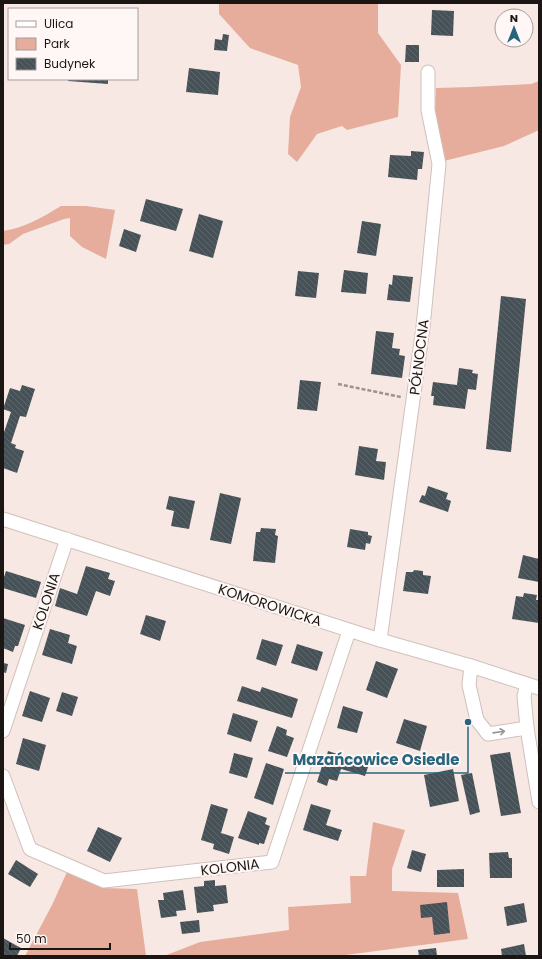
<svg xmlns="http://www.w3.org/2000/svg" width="542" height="959" font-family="Poppins,sans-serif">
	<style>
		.green { fill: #e6ad9c }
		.building { fill: url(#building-back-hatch) }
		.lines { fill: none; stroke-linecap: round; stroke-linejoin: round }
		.minor-casing { stroke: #d0c0bc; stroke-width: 15 }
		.path { stroke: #9e928e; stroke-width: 2.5; stroke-dasharray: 4 2; stroke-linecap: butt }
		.minor { stroke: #fff; stroke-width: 13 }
		.oneway { stroke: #989695 }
		.labels { text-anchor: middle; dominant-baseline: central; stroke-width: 4; stroke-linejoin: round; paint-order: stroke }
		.street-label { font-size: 14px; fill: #1b1614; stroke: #fef7f5 }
		.leader { fill: none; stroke: #28647c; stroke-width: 1.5 }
		.callout-dot { fill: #28647c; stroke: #fef7f5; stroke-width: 1.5 }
		.callout-label { font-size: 15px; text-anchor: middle; font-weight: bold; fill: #28647c; stroke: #fef7f5; stroke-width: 4; stroke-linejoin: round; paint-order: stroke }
	</style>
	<defs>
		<pattern id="building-back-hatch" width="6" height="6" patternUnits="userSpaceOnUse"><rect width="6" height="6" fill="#465258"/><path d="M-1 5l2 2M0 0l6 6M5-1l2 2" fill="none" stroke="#5d676b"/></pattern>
	</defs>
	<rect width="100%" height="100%" fill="#f8e8e3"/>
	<!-- green -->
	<g class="green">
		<polygon points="219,3 378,3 378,33 401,65 398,117 347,130 342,126 317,134 297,162 288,154 290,117 301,87 298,65 250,48 219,14"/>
		<polygon points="539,81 539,130 504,146 444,161 435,111 436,88 471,87 531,84"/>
		<path d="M61,206H86L115,210L106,259L82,247L70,236V218L64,219L23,234L9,244L3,245V231C24,228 43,217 61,206Z"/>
		<polygon points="373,822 405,830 392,869 392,891 458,893 468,939 338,956 164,956 200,942 289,930 288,907 351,903 350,876 366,876"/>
		<polygon points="67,872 103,888 137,889 146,956 25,956 52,905"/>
	</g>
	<!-- building -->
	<g class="building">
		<polygon points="432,10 454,11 453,36 431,35"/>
		<polygon points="223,34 229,35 227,51 214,50 215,39 222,40"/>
		<polygon points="406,45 419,45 419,62 405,62"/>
		<polygon points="189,68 220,72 218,95 186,92"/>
		<polygon points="68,79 108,79 108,84 68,81"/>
		<polygon points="411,151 424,152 422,169 418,169 417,180 388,177 390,155 411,156"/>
		<polygon points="146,199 183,209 176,231 140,221"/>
		<polygon points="199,214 223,221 213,258 189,251"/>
		<polygon points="362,221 381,224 376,256 357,253"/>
		<polygon points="124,229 141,235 136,252 119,246"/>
		<polygon points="344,270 368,273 366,294 341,292"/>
		<polygon points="298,271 319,273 316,298 295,296"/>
		<polygon points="393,275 413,277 410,302 387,300 389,284 392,285"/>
		<polygon points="501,296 526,299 511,452 486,449"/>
		<polygon points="376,331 394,333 392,348 400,349 399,355 405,356 402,378 371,374"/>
		<polygon points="459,368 473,370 472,373 478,374 476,390 468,389 465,409 433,405 434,396 431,396 433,382 457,385"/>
		<polygon points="300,380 321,382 317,411 297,409"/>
		<polygon points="22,385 35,389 26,417 20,416 11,443 16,445 15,448 24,451 17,473 3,468 3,435 11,412 3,409 10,388 20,391"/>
		<polygon points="359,446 378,449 376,461 386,462 384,480 355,475"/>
		<polygon points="428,486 448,493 446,499 451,501 448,512 419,502 422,495 425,496"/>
		<polygon points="220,493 241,498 231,544 210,540"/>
		<polygon points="169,496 195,501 189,529 171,526 174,511 166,509"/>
		<polygon points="261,528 276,529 275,535 278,536 275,563 253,561 256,532 260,532"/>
		<polygon points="350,529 368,532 368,535 372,536 370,544 366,543 365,550 347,547"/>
		<polygon points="523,555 539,559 539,582 518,578"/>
		<polygon points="86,566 110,573 108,579 115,581 110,596 96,591 87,616 55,606 60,588 77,594"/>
		<polygon points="414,570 423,571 423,575 431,576 428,594 403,591 406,572 413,572"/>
		<polygon points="6,571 41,582 36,598 3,588 3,580"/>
		<polygon points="524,593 537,595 536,600 539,600 539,623 512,619 516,596 523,597"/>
		<polygon points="146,615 166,621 160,641 140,634"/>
		<polygon points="3,618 25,625 18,646 15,646 13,652 3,648"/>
		<polygon points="50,629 70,635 68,643 77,646 72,664 42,655"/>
		<polygon points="262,639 283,645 276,666 256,659"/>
		<polygon points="297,644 323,652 317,671 291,663"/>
		<polygon points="376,661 398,669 387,698 366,690"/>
		<polygon points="3,663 8,664 6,673 3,672"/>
		<polygon points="242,686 260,692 262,687 298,699 292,718 237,701"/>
		<polygon points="30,691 50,698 42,722 22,716"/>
		<polygon points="62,692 78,697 72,716 56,711"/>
		<polygon points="343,706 363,712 357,733 337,728"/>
		<polygon points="233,713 258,721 251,742 227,734"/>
		<polygon points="404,719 427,726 420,751 396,743"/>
		<polygon points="277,726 287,730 286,735 294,738 287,757 268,751"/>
		<polygon points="23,738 46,745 39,771 16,764"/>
		<polygon points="328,751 369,764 365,776 341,769 337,781 329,779 327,786 317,782 322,766 318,765 321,756 326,758"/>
		<polygon points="510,752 521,813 501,816 490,755"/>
		<polygon points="234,753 253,758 247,778 229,773"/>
		<polygon points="266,763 284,769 273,805 254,798"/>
		<polygon points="453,769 459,801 430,807 424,775"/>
		<polygon points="472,773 480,812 470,815 461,775"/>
		<polygon points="211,804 228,809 221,833 234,837 229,854 213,849 214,844 201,840"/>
		<polygon points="311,804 331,810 326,825 342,830 338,841 303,830"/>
		<polygon points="248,811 267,818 265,824 270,826 264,844 259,843 259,845 238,838"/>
		<polygon points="98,827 122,838 110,862 87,851"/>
		<polygon points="412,850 426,854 421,872 407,868"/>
		<polygon points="508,852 509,858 512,858 512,878 490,878 489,853"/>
		<polygon points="16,860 38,874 30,887 8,874"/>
		<polygon points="464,869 464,887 437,887 437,870"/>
		<polygon points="215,880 215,886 226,885 228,903 213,905 214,911 197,913 194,887 204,886 204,881"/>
		<polygon points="183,890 186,910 176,911 177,916 161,918 158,900 164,900 163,893"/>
		<polygon points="447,902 450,933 434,935 432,917 421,918 420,905"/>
		<polygon points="524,903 527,922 507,926 504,907"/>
		<polygon points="199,920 200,932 182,934 180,922"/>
		<polygon points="3,938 21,948 17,956 3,956"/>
		<polygon points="524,944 526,956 502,956 501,949"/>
		<polygon points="436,948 437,956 419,956 418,950"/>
	</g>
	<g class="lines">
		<!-- minor casing -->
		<g class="minor-casing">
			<g id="minor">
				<polyline points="3,519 380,640 471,666 539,688"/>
				<polyline points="380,640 423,327 439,164 428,110 428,72"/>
				<polyline points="471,666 469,685 477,720 488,734 527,728"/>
				<polyline points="527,684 524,696 527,728 539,802"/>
				<polyline points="3,731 67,539"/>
				<polyline points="3,776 30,849 104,881 272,862 349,631"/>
			</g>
		</g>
		<!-- path -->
		<polyline class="path" points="338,384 401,397"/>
		<!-- minor -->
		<use href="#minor" class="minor"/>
	</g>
	<!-- one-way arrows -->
	<defs><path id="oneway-shaft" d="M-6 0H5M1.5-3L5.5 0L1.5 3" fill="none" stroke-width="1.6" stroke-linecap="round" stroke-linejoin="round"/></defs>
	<use class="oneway" href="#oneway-shaft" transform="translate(499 732) rotate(-8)"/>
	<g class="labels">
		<!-- street labels -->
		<g class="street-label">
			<text transform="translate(419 357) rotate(-83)">PÓŁNOCNA</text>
			<text transform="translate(46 601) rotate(-72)">KOLONIA</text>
			<text transform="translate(270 605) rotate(18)">KOMOROWICKA</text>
			<text transform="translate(230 867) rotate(-7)">KOLONIA</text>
		</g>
	</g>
	<!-- callouts -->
	<path class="leader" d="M468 722L468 773H285"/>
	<circle class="callout-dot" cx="468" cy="722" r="4"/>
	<g class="callout-label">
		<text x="376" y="765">Mazańcowice Osiedle</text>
	</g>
	<!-- border -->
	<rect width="542" height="959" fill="none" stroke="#1b1614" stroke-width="8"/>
	<!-- legend -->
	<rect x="8" y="8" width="130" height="72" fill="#fef7f5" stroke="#a39d9b"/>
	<rect x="16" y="21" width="20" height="6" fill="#ffffff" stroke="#a39d9b"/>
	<text x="44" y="28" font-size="12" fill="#1b1614">Ulica</text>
	<rect x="16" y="38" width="20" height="12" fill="#e6ad9c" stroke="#a39d9b"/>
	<text x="44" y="48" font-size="12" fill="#1b1614">Park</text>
	<rect x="16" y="58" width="20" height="12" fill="url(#building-back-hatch)" stroke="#a39d9b"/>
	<text x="44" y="68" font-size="12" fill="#1b1614">Budynek</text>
	<!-- north arrow -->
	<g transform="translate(514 28)"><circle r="19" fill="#fef7f5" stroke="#a39d9b"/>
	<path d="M0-3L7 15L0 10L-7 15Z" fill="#28647c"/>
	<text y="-6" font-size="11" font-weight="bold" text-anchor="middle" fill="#1b1614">N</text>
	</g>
	<!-- scale -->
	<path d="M10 943v6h100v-6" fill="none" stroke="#1b1614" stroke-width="2"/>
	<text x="16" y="943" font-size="12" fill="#1b1614" stroke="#fef7f5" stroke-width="3" paint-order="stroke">50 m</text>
</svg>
